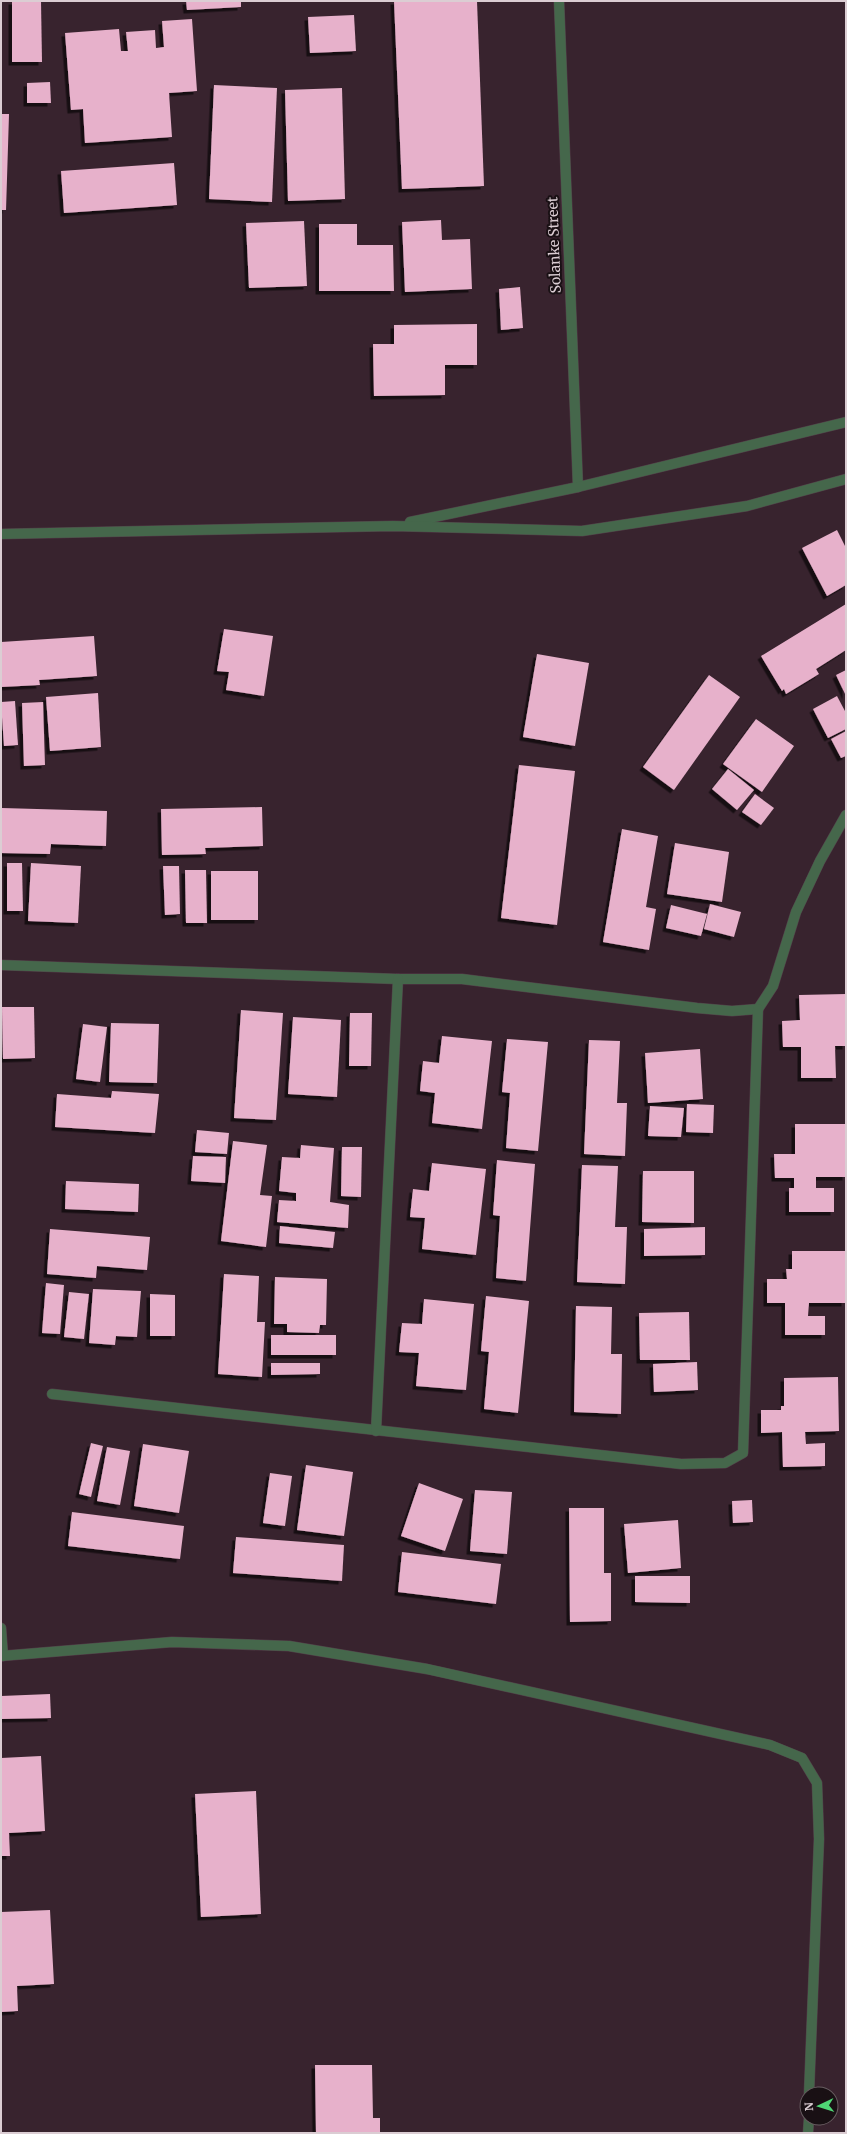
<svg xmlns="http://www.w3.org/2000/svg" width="847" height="2134" font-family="Merriweather,serif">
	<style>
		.building { fill: #e7b1cb; filter: url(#shadow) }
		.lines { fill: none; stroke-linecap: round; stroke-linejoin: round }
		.service-casing { stroke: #523e48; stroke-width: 11 }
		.minor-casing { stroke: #523e48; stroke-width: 11 }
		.service { stroke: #45674b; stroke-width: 10 }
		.minor { stroke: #45674b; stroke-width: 10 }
		.labels { text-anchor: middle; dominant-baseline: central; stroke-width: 4; stroke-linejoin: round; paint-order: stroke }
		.street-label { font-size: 14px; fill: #dbcdd3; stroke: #191014 }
	</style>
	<defs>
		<filter id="shadow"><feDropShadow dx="-3.5" dy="3.5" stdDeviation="0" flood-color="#0009"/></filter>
	</defs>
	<rect width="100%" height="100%" fill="#38232e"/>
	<!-- building -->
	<g class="building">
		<polygon points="12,1 41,1 42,62 12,62"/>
		<polygon points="186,1 241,1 241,7 187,10"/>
		<polygon points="394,1 477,1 484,186 402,189"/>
		<polygon points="354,15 356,51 310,53 308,17"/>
		<polygon points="192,19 197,91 169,93 172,137 85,143 83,109 71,110 65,33 119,29 121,51 128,51 126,32 155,30 156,48 164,47 162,21"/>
		<polygon points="50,82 51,103 27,103 27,83"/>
		<polygon points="214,85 277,88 272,202 209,199"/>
		<polygon points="342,88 345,199 288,201 285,90"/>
		<polygon points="1,114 9,114 6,210 1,210"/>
		<polygon points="174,163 177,205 64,213 61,171"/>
		<polygon points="441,220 442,240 470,239 472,289 405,292 402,222"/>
		<polygon points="304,221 307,286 249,288 246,223"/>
		<polygon points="319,224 357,224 357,245 393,245 394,291 319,291"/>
		<polygon points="520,287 523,328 501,330 499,289"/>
		<polygon points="477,324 477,365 445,365 445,395 374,396 373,344 394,344 394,325"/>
		<polygon points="837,530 846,548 846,585 827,596 802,548"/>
		<polygon points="846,604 846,650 816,669 819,674 786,694 784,689 782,691 761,656"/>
		<polygon points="224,629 273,636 264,696 226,690 229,672 217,671"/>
		<polygon points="94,636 97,676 39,680 40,685 1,687 1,642"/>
		<polygon points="537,654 589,663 575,746 523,737"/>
		<polygon points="846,670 846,696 836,675"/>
		<polygon points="709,675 740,697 674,790 643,767"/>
		<polygon points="98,693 101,747 50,751 46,697"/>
		<polygon points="837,696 846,713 846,729 828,738 813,709"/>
		<polygon points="15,701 18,745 4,746 1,702"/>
		<polygon points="43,702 45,765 24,766 22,703"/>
		<polygon points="756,719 794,746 762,792 723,764"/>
		<polygon points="846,731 846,756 841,758 831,739"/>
		<polygon points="519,765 575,771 557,925 501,918"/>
		<polygon points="728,769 754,790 737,810 712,789"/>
		<polygon points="755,794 774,808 761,825 742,812"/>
		<polygon points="262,807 263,846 205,848 206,854 162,855 161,809"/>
		<polygon points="2,808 107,811 106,846 51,844 50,854 1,853"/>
		<polygon points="622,829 658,836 646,907 656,909 649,950 603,942"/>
		<polygon points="675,843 729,852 722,902 667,894"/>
		<polygon points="7,863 22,863 23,911 7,911"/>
		<polygon points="31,863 81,866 78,923 28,921"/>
		<polygon points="163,866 179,866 180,914 165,915"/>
		<polygon points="185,870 206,870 207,923 186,923"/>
		<rect x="211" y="871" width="47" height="49"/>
		<polygon points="710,904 741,912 734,937 704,929"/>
		<polygon points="671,905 707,914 701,936 666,928"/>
		<polygon points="846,994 846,1046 835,1046 836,1078 801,1078 801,1047 783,1047 782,1021 800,1020 799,995"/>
		<polygon points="2,1007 34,1007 35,1058 3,1059"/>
		<polygon points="241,1010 283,1013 276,1120 234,1118"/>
		<polygon points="350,1013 372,1013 371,1066 349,1066"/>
		<polygon points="293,1017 341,1020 337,1097 288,1094"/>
		<polygon points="111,1023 159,1024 157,1083 109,1082"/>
		<polygon points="83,1024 107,1027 100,1082 76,1079"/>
		<polygon points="442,1036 492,1041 482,1129 432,1123 435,1093 420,1091 423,1061 439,1063"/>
		<polygon points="507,1039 548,1042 538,1151 506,1148 510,1093 502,1092"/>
		<polygon points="589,1040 620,1041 617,1103 627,1103 625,1156 584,1154"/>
		<polygon points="700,1049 703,1099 648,1103 645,1053"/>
		<polygon points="112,1091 159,1094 155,1133 55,1127 57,1094 111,1098"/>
		<polygon points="687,1104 714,1105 713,1133 686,1132"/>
		<polygon points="650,1106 684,1108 681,1137 648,1136"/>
		<polygon points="795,1124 845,1124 846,1177 816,1177 816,1188 834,1188 834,1212 789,1212 789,1188 794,1188 794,1178 775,1178 774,1154 795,1154"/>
		<polygon points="197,1130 229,1133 227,1154 195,1152"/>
		<polygon points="233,1141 267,1145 260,1195 272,1196 266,1247 221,1241"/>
		<polygon points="301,1145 334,1148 330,1202 349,1205 348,1228 277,1222 279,1200 296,1201 296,1193 279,1191 282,1157 300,1158"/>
		<polygon points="342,1147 362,1147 361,1197 341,1196"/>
		<polygon points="193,1156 226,1157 225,1183 191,1181"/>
		<polygon points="497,1160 535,1164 526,1281 496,1278 500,1216 493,1215"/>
		<polygon points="432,1163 486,1169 476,1255 422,1249 425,1218 410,1217 413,1189 429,1191"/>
		<polygon points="582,1165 618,1166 615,1227 627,1227 625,1284 577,1282"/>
		<polygon points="643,1171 694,1171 694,1223 642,1222"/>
		<polygon points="66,1181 139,1184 138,1212 65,1209"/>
		<polygon points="280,1226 335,1232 333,1248 279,1243"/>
		<polygon points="705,1227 705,1255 644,1256 644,1229"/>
		<polygon points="50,1229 150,1237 147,1270 97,1266 96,1278 47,1274"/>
		<polygon points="792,1251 845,1251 845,1303 809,1303 808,1316 825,1316 825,1335 785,1335 785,1303 767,1303 767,1279 787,1279 786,1269 792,1269"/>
		<polygon points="224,1274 259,1276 257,1322 265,1322 262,1377 218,1374"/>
		<polygon points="275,1277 327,1279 326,1325 320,1325 319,1333 287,1332 287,1324 274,1324"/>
		<polygon points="46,1283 64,1285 60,1334 42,1333"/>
		<polygon points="93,1289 141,1291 137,1337 116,1336 115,1345 89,1343"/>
		<polygon points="69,1292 89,1294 84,1339 64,1337"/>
		<polygon points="150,1294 175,1295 175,1336 150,1336"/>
		<polygon points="486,1296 529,1301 518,1413 484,1409 489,1352 481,1351"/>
		<polygon points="424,1299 474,1304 466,1390 416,1386 419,1353 399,1352 402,1323 422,1324"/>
		<polygon points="576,1306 612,1307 611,1354 622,1354 621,1414 574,1412"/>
		<polygon points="689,1312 690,1360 640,1360 639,1313"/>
		<rect x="271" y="1335" width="65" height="20"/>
		<polygon points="697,1362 698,1390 654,1392 653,1364"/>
		<polygon points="271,1363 320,1363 320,1374 271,1375"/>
		<polygon points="838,1377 839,1431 805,1432 806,1444 825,1443 825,1466 783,1467 782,1432 761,1433 761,1410 781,1410 781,1406 784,1406 784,1378"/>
		<polygon points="91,1443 103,1446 91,1497 79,1494"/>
		<polygon points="143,1444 189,1451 179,1513 134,1506"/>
		<polygon points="107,1447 130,1451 120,1505 97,1501"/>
		<polygon points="306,1465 353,1472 344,1536 297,1530"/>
		<polygon points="270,1473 292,1476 285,1526 263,1523"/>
		<polygon points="419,1483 463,1499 445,1551 401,1536"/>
		<polygon points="475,1490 512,1492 507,1554 470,1551"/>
		<polygon points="752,1500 753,1522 733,1523 732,1501"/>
		<polygon points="569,1508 604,1508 604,1573 611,1573 611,1621 570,1622"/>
		<polygon points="72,1512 184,1526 180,1559 68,1546"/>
		<polygon points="678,1520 681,1568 628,1573 624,1524"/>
		<polygon points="236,1537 344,1545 342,1581 233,1573"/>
		<polygon points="402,1552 501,1564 496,1604 398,1592"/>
		<polygon points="635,1576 690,1576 690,1603 635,1602"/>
		<polygon points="50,1694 51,1718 1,1719 1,1696"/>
		<polygon points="41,1756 45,1831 9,1833 10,1856 1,1856 1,1758"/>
		<polygon points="256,1791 261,1914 201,1917 195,1794"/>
		<polygon points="50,1910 54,1984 17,1986 18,2011 1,2012 1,1912"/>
		<polygon points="315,2065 372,2065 373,2118 380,2118 380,2133 316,2133"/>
	</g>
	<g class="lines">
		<!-- service casing -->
		<g class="service-casing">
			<g id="service">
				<polyline points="1,965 398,979 462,979 697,1008 732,1011 758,1009 773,986 796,912 820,861 846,815"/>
				<polyline points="52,1394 681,1464 725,1463 743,1453 758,1009"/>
				<polyline points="376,1431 398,979"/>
			</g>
		</g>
		<!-- minor casing -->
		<g class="minor-casing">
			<g id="minor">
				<polyline points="559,1 578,487"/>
				<polyline points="410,522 578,487 846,422"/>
				<polyline points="1,534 393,526 582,531 747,506 846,479"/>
				<polyline points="1,1628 3,1656"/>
				<polyline points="1,1656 172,1642 289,1646 427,1669 770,1745 802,1758 817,1783 819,1839 809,2094"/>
				<polyline points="808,2133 809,2118"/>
			</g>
		</g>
		<!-- service -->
		<use href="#service" class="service"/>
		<!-- minor -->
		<use href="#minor" class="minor"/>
	</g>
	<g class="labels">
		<!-- street labels -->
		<g class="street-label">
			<text transform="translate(554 245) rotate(-92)">Solanke Street</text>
		</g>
	</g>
	<!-- border -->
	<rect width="847" height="2134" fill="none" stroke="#dbcdd3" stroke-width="4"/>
	<!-- north arrow -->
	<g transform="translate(819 2106) rotate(266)"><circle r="19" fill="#191014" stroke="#675c60"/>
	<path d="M0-3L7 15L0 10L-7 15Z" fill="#4fd675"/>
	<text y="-6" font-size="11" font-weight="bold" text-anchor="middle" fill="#dbcdd3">N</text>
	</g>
</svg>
